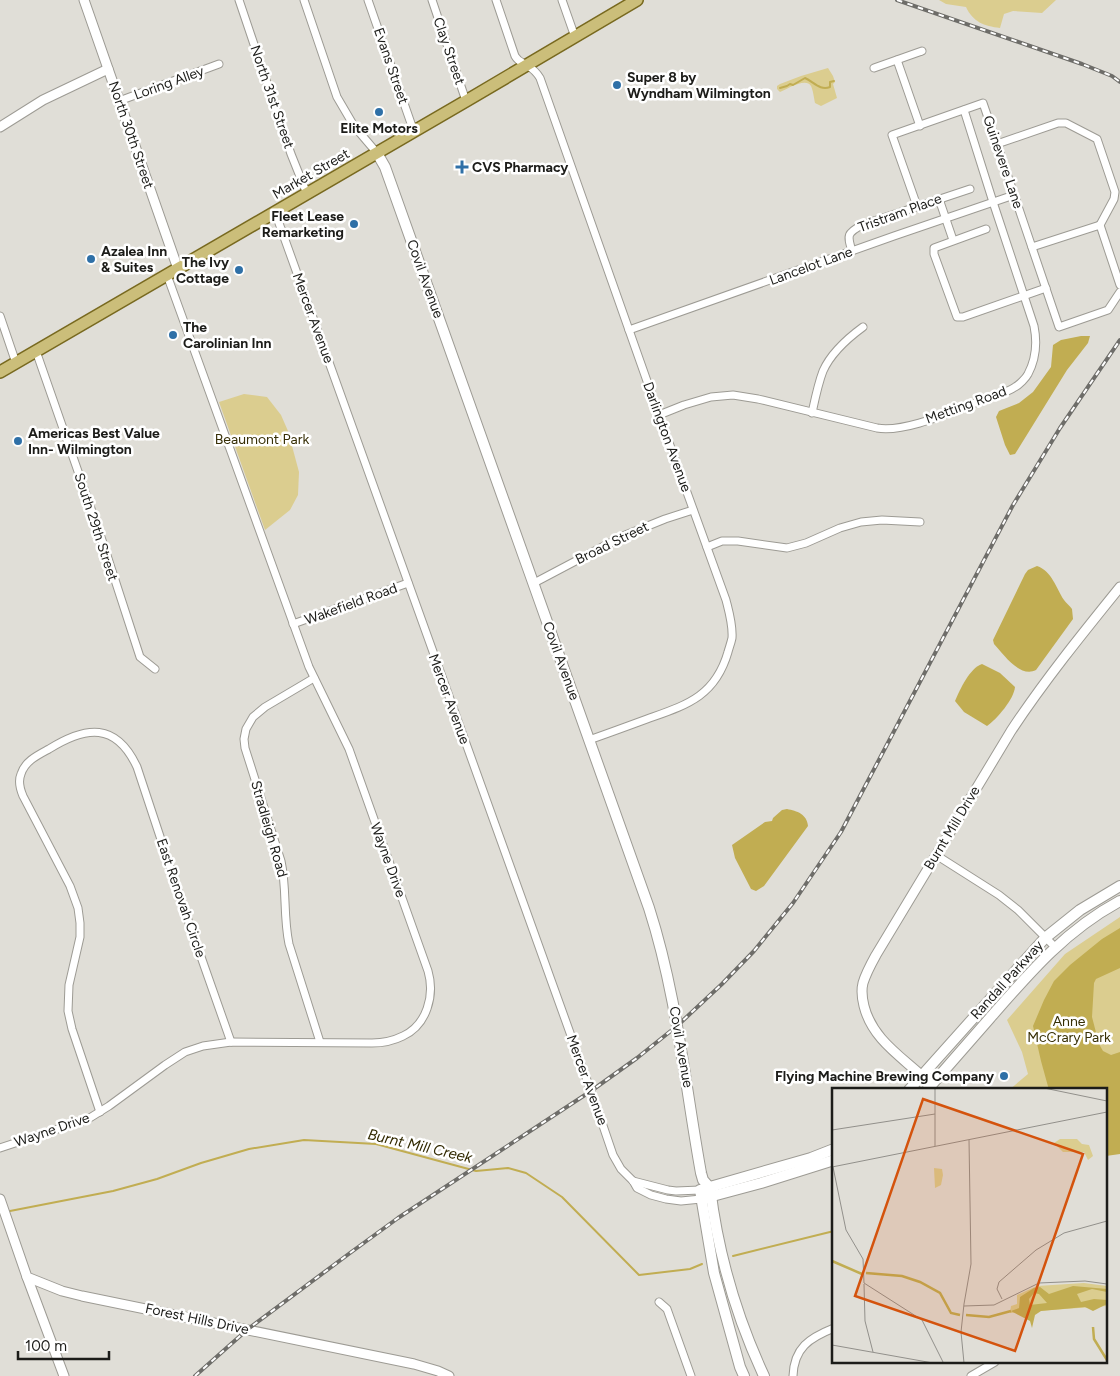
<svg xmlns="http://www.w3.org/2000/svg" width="1120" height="1376" font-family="Figtree,sans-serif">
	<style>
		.green { fill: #dbcd8f }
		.water { fill: #c1ad52 }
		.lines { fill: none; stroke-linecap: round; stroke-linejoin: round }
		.stream { stroke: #c1ad52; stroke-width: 2 }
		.minor-casing { stroke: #9d9b94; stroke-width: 9 }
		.tertiary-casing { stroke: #9d9b94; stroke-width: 11 }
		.secondary-casing { stroke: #9d9b94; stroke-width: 12 }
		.primary-casing { stroke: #78691f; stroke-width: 14 }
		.minor { stroke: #fff; stroke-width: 7 }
		.tertiary { stroke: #fff; stroke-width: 9 }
		.secondary { stroke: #fff; stroke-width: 10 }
		.primary { stroke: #cbbe7a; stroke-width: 11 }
		.rail-casing { stroke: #6e6d69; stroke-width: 4 }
		.rail { stroke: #fff; stroke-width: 2; stroke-dasharray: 5.5; stroke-linecap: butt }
		.poi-dot { fill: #2f70a7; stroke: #fff; stroke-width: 2 }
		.labels { text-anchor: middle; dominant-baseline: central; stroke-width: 5; stroke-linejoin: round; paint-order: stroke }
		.street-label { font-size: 14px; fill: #1c1c19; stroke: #fff }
		.poi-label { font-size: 14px; font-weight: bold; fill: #1c1c19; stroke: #fff; text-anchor: start }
		.park-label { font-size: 14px; fill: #372f06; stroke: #fff }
		.water-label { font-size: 15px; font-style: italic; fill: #312901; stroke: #fff }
		.inset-river { fill: none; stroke: #c1ad52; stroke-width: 2.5 }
		.inset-road { fill: none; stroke: #92908b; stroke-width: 1 }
		.view { fill: #d4530d; fill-opacity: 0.15; stroke: #d4530d; stroke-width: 2.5 }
		.inset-edge { fill: none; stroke: #1c1c19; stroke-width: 2.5 }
	</style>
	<rect width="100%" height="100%" fill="#e0ded7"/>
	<!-- green -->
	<g class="green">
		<path d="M939,0H1056L1042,13L1013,11L1004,14L1000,28C984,26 973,22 966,7L946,4Z"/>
		<path d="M828,68L833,76L835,82L833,84L837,98L821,106L815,103C814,98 813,90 811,86C806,77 787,89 780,92L777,89V86L780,84L801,76Z"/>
		<polygon points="244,394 267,397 281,415 288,431 299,472 298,495 290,510 265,530 219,402"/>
		<polygon points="1120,917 1120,1099 1106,1090 1009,1090 1028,1074 1022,1052 1007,1020 1065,954"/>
	</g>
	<!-- water -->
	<g class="water">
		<polygon points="1081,336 1090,336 1088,343 1067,370 1015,454 1010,455 1005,445 996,417 999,411 1019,403 1033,392 1051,367 1053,345 1061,340"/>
		<path d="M1037,566C1052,571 1056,588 1064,600C1066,603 1070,606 1072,609L1073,619L1036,670C1020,678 1004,655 994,644L993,640L1025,574L1028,570Z"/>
		<path d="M982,664L1000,673L1015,687C1014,699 997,719 987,726L964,712L955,701C960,689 970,668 982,664Z"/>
		<path d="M787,809C797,811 807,814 808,826L764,886L756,891L751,889L735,858L732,845L765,822L772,821L773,818L782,810Z"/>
		<polygon points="1120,928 1120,968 1096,979 1094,983 1092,1017 1099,1044 1103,1051 1111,1055 1120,1052 1120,1154 1106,1156 1106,1090 1049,1090 1041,1061 1033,1026 1044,1000 1054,981 1070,965 1102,939"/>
	</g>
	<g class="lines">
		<!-- stream -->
		<g class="stream">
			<path d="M780,88L787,86L790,84L793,85L805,78C814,82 820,91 830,87V82L834,81"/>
			<polyline points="10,1211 113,1191 157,1179 201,1163 249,1149 304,1140 376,1144 476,1171 508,1168 526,1173 562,1197 639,1275 690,1269 702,1264"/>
			<polyline points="733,1256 834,1231"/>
		</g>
		<!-- minor casing -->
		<g class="minor-casing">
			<g id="minor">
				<polyline points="239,0 291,154 307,194"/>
				<polyline points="304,0 337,97 354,126 377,153"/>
				<polyline points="368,0 414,132"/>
				<polyline points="432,0 466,101"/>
				<path d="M496,0L515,56C519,63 523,62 528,66C533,69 537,73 540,78L659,415L726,600C729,612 733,625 732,638C731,643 729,648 728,652C715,697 686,705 647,719C628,726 609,733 589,740"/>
				<polyline points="562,0 575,37"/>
				<polyline points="897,60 920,126"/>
				<polyline points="874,68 922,51"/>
				<polyline points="119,101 219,64"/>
				<polyline points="997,144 1058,123 1066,123 1097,139 1115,192 1114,199 1100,225"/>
				<polyline points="939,199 953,240"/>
				<polyline points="917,206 892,135 983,103 1059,327 1108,310 1120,292"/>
				<polyline points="275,212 597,1108 613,1155 621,1169 633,1181 637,1188 651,1195 666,1199 681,1201 701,1199"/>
				<polyline points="986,229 934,248 934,254 957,317 963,317 1046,288"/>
				<polyline points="1032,247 1100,225 1120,285"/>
				<path d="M852,251C847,235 847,233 862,225L970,189"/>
				<polyline points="0,316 16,363"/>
				<polyline points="629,330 894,236 1014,195"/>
				<polyline points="36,351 103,543 140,657 155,669"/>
				<path d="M812,413C815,399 818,384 823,371C831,353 848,338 863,327"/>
				<path d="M659,415L684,405L711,397L733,395L758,399L877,428C906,433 955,410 983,400C992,396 1007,393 1015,387C1019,385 1026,378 1028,374C1036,359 1037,341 1034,326L993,202L964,110"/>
				<polyline points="707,547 722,541 738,541 787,548 806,543 840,528 861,522 882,520 920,522"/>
				<polyline points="534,583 623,536 665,519 693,510"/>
				<polyline points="293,624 408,583"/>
				<path d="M314,678L265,707L253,717L246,729L244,739L245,748L281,861C287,888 283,916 289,944L320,1042"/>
				<polyline points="936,855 999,895 1018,910 1055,947"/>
				<path d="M100,1112L72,1029L68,1011L69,985L80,937V923L78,908L70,886L23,796C20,789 18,781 21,774C25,761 38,755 49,749C86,726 116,722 137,767L181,900L231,1042"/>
				<path d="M0,1148L88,1119L109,1106L165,1065L185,1052L203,1046L231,1042L372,1043C382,1043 393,1041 403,1036C427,1025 435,995 428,971L349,749L309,667L167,275"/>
				<polyline points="633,1181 668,1190 676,1191 700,1190"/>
				<polyline points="659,1302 667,1309 691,1376"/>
				<path d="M793,1376C794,1348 809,1338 834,1328"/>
				<polyline points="971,1376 995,1362"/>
			</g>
		</g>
		<!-- tertiary casing -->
		<g class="tertiary-casing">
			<g id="tertiary">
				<polyline points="84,0 178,269"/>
				<polyline points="0,127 43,100 108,69"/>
				<path d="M922,1076C899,1055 872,1038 864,1006C862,998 861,991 863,983C866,973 871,964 876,955L1011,731C1044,681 1082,634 1120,587"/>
				<polyline points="0,1199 27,1277 62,1291 82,1296 414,1364 438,1371 449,1376"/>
				<polyline points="27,1277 64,1376"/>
			</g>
		</g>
		<!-- secondary casing -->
		<g class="secondary-casing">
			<g id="secondary">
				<path d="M377,153L385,167L649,908C677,995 685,1085 701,1173L703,1180L710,1188"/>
				<polyline points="909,1090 1045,938 1080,910 1120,886"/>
				<path d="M927,1090C948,1066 969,1042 990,1018C1030,972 1066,930 1120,901"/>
				<path d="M710,1188C718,1253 736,1316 764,1376"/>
				<polyline points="703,1189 811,1158 834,1149"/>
				<polyline points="700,1190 714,1273 740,1367 744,1376"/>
				<polyline points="705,1198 761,1183 834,1160"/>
			</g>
		</g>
		<!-- primary casing -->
		<g class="primary-casing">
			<polyline id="primary" points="0,372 466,101 637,0"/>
		</g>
		<!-- minor -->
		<use href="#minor" class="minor"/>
		<!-- tertiary -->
		<use href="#tertiary" class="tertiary"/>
		<!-- secondary -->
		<use href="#secondary" class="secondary"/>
		<!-- primary -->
		<use href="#primary" class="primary"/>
		<!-- rail casing -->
		<g class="rail-casing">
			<g id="rail">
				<polyline points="897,0 1082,64 1112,76 1120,82"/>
				<polyline points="195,1376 248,1329 350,1253 398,1218 591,1091 637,1058 677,1026 722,984 754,951 793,903 841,832 1013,505 1060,428 1120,340"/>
			</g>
		</g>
		<!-- rail -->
		<use href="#rail" class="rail"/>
	</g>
	<!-- markers -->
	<g class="poi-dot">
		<circle cx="617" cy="85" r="5"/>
		<circle cx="379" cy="112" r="5"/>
		<path d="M459.5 159.5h5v5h5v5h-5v5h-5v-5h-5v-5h5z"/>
		<circle cx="354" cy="224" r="5"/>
		<circle cx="91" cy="259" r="5"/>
		<circle cx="239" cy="270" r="5"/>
		<circle cx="173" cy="335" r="5"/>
		<circle cx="18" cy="441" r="5"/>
		<circle cx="1004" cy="1076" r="5"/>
	</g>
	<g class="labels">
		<!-- street labels -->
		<g class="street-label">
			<text transform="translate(449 51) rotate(71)">Clay Street</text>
			<text transform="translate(391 66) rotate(71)">Evans Street</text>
			<text transform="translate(169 83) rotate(-20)">Loring Alley</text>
			<text transform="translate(272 97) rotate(71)">North 31st Street</text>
			<text transform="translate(131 135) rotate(71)">North 30th Street</text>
			<text transform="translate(1003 162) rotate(71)">Guinevere Lane</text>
			<text transform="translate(311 174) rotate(-30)">Market Street</text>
			<text transform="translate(900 213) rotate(-20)">Tristram Place</text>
			<text transform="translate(811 266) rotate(-20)">Lancelot Lane</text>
			<text transform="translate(425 279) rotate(70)">Covil Avenue</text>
			<text transform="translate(313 318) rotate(70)">Mercer Avenue</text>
			<text transform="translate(966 405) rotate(-20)">Metting Road</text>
			<text transform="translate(667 437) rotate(70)">Darlington Avenue</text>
			<text transform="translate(96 527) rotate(72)">South 29th Street</text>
			<text transform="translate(612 543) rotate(-26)">Broad Street</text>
			<text transform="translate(351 604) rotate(-20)">Wakefield Road</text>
			<text transform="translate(561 661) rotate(70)">Covil Avenue</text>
			<text transform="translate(449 699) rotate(70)">Mercer Avenue</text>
			<text transform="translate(952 828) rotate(-59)">Burnt Mill Drive</text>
			<text transform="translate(269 829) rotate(74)">Stradleigh Road</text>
			<text transform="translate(388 860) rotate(70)">Wayne Drive</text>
			<text transform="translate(181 898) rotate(71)">East Renovah Circle</text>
			<text transform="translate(1007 980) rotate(-48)">Randall Parkway</text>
			<text transform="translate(681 1047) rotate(80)">Covil Avenue</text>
			<text transform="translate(587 1080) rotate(70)">Mercer Avenue</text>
			<text transform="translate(52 1130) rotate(-19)">Wayne Drive</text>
			<text transform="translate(197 1319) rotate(12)">Forest Hills Drive</text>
		</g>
		<!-- poi labels -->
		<g class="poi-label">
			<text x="627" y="77">Super 8 by<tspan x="627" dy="16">Wyndham Wilmington</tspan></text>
			<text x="379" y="128" text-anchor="middle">Elite Motors</text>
			<text x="472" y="167">CVS Pharmacy</text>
			<text x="344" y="216" text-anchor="end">Fleet Lease<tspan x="344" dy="16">Remarketing</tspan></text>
			<text x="101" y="251">Azalea Inn<tspan x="101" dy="16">&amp; Suites</tspan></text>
			<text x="229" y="262" text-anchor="end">The Ivy<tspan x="229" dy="16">Cottage</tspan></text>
			<text x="183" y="327">The<tspan x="183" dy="16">Carolinian Inn</tspan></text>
			<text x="28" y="433">Americas Best Value<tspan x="28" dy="16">Inn- Wilmington</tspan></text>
			<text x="994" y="1076" text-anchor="end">Flying Machine Brewing Company</text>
		</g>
		<!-- park labels -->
		<g class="park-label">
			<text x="262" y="439">Beaumont Park</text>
			<text x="1069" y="1021">Anne<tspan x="1069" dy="16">McCrary Park</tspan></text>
		</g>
		<!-- water labels -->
		<g class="water-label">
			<text transform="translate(420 1146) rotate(13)">Burnt Mill Creek</text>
		</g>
	</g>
	<!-- overview -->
	<g transform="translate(832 1088)">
		<rect width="275" height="275" fill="#e0ded7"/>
		<path d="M228,51H245L250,56L257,57L261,68L256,72L252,64H231L222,55ZM102,80L110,81L111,87L109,97L103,100ZM252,195L275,198V218L178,225L179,218L185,216V207L205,198Z" fill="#dbcd8f"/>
		<path d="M241,198L275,201V204L260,201L245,206L249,214L262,211L275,212V216L261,223L253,219L209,223L203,227L200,240L198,233L179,223L187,220L188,209L202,200L208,199L217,206ZM202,205L207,206L215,215L198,217L197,211Z" fill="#c1ad52" fill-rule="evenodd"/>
		<path class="inset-river" d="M0,173L30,186M34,185L70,188L88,194L108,205L119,225L128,227M134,227L157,229L179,223M261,239L262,251L275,272"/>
		<path class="inset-road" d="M103,0V58M212,0L275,13M0,42L103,26M0,79L275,24M1,79L14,142L31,171L32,195L90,232L111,274M32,196L33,233L41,264M170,211L165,201L167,194L204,162L232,145L275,133M132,216L139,176L137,52M132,218L162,217L207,195L253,193L275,196M0,257L101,275M132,275L129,244L132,216"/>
		<path class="view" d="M91,11L251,66L183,263L23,208Z"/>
		<rect width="275" height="275" class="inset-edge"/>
	</g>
	<!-- scale -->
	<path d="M18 1351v8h91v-8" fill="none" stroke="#1c1c19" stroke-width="2.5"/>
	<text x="25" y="1351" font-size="15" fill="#1c1c19" stroke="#ffffff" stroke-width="4" paint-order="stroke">100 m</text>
</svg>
